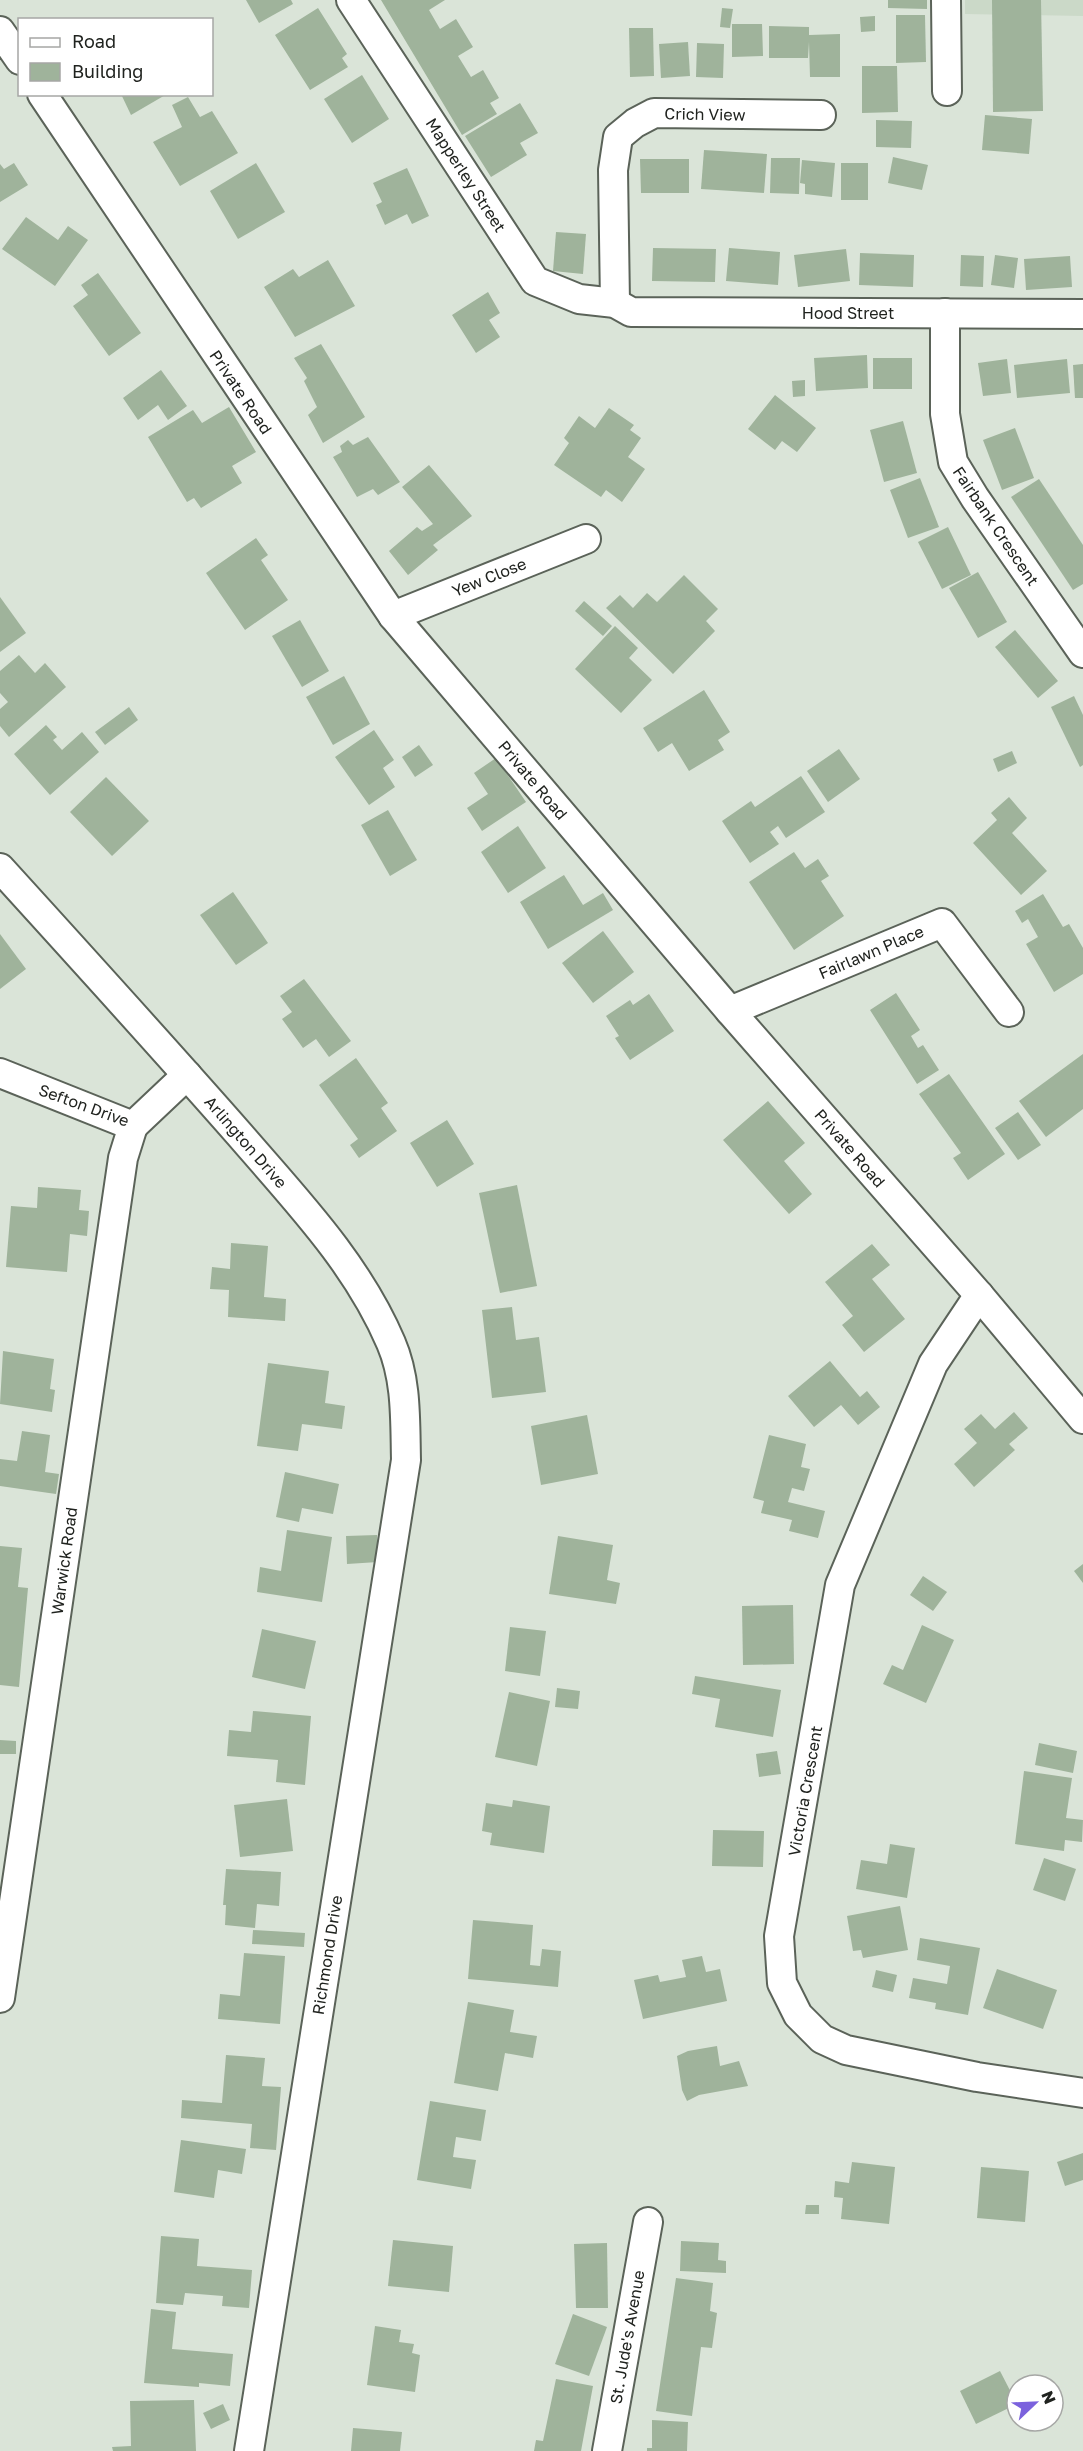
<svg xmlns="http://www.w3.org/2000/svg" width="1083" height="2451" font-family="'Golos Text',sans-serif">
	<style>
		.built { fill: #cbd9c8 }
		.building { fill: #9fb39b }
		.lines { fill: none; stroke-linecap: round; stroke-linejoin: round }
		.street-casing { stroke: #5b6359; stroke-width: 32 }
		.street { stroke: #fff; stroke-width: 28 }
		.labels { text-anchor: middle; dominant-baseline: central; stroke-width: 4.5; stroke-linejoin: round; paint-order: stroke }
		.street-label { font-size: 16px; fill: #20231f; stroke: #fff }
	</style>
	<rect width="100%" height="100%" fill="#dae4d8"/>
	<!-- built -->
	<polygon class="built" points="965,0 1083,0 1083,16 965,14"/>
	<!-- building -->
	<g class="building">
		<polygon points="246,0 291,0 293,4 259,23"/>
		<polygon points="381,0 445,0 429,10 440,29 456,19 473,47 458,56 471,77 483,70 499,98 490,103 497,114 462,135"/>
		<polygon points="888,0 927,0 927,9 888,8"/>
		<polygon points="992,0 1041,0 1043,111 993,112"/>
		<polygon points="318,8 347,54 342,58 348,67 310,90 275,35"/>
		<polygon points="722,8 733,9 730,28 720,27"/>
		<polygon points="896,15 925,15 926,62 896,63"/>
		<polygon points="875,16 875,31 861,32 860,17"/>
		<polygon points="732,24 762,24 763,56 732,57"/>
		<polygon points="769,26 809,27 809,35 840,34 840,77 810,77 809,42 808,58 769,58"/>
		<polygon points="629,28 653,28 654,76 630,77"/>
		<polygon points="688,42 690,76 661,78 659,44"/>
		<polygon points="697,43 724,44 723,78 696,77"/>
		<polygon points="862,66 897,66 898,112 862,113"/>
		<polygon points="362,75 389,119 352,143 324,99"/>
		<polygon points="121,94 167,94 131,115"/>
		<polygon points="188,97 200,117 212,111 238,153 180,186 153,142 182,127 172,105"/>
		<polygon points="520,103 538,133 520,143 527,155 491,177 465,136"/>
		<polygon points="985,115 1032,119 1029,154 982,150"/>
		<polygon points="876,120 912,121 911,148 876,147"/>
		<polygon points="704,150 767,154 764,193 701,189"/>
		<polygon points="893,157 928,165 922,190 888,183"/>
		<polygon points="771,158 800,158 799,194 770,193"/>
		<polygon points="640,159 689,159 689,193 641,193"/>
		<polygon points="802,160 835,163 832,197 805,194 805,184 800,183"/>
		<polygon points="14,163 28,185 0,202 0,164 4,169"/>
		<polygon points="256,163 285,212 238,239 210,191"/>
		<rect x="841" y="163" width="27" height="37"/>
		<polygon points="407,168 429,216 412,224 407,214 385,225 376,205 382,202 373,183"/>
		<polygon points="26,217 58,240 68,226 88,240 55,286 2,249"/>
		<polygon points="556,232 586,234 583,274 553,271"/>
		<polygon points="653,248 716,249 715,282 652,281"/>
		<polygon points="729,248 780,252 778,285 726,281"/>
		<polygon points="846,249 850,281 798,287 794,255"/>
		<polygon points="860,253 914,255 913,287 859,285"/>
		<polygon points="961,255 984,256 983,287 960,286"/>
		<polygon points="995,255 1018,258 1014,288 991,285"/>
		<polygon points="1070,256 1072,287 1026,290 1024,259"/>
		<polygon points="328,260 355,306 295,337 264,287 293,269 299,277"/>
		<polygon points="98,273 141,333 109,356 73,306 88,295 81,285"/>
		<polygon points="488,292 500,313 489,320 500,337 476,353 452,315"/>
		<polygon points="321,344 365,417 323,443 308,415 317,407 304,381 307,378 294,358"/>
		<polygon points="867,355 868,388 816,391 814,358"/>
		<rect x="873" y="358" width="39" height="31"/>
		<polygon points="1007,359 1011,393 983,396 978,363"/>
		<polygon points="1067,359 1070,393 1017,398 1014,365"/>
		<polygon points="1083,364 1083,398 1075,398 1073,365"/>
		<polygon points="161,370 187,406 168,420 158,405 138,420 123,398"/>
		<polygon points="805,380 805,396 793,397 792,381"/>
		<polygon points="775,395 816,428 797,452 782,441 775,450 748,429"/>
		<polygon points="229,407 256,452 232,466 242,483 201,508 194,498 187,502 148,437 193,410 202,423"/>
		<polygon points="609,408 634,425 630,430 641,438 628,457 645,469 622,502 606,490 601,497 554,465 569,443 564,438 579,416 595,428"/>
		<polygon points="903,421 917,473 884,482 870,430"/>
		<polygon points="1015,428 1034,478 1002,490 983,440"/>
		<polygon points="368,437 400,482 378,495 373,489 357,497 333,457 342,452 340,446 348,440 353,445"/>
		<polygon points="429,465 472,516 433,545 438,550 408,575 389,551 417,527 422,531 433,524 402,487"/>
		<polygon points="920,478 939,527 908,538 890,490"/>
		<polygon points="1039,479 1083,545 1083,584 1073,590 1011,497"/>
		<polygon points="948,527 971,575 942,589 918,542"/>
		<polygon points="256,538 268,555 261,560 288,600 245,630 206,573"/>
		<polygon points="978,572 1007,622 978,638 949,588"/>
		<polygon points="684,575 718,609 706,621 715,631 673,674 606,608 620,595 633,608 647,593 657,602"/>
		<polygon points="0,597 26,633 0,652"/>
		<polygon points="584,601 612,626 603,636 575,611"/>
		<polygon points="300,620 329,671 302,687 272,636"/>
		<polygon points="615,626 638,648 629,658 652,680 621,713 575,669"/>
		<polygon points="1015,630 1058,681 1038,698 995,647"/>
		<polygon points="19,655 35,673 45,663 66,687 9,737 0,726 0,709 8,702 0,693 0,671"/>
		<polygon points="344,676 370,724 333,745 306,697"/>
		<polygon points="704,690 730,732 718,740 724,750 689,771 672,743 658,752 643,728"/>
		<polygon points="1074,696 1083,715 1083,765 1080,767 1051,707"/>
		<polygon points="129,707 138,720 105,745 95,732"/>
		<polygon points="46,725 57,737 53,740 62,750 82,732 99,752 50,795 14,754"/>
		<polygon points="374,730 394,760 383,768 395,787 369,805 335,757"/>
		<polygon points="419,745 433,765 415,777 402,757"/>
		<polygon points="839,749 860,779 828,802 807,771"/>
		<polygon points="1012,751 1017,763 998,772 993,759"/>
		<polygon points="496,758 526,802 482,831 467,808 488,794 474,773"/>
		<polygon points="801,776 825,812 786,838 778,826 770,832 779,844 750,863 722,821 751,801 755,807"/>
		<polygon points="106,777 149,821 112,856 70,812"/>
		<polygon points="1009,797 1027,818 1012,833 1047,871 1021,895 973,843 997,820 991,813"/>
		<polygon points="388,810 417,860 390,876 361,825"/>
		<polygon points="518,826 546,868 508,893 481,852"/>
		<polygon points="794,852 805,868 818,859 829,876 821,881 844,916 794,950 749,882"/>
		<polygon points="564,875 583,905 603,893 613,910 548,949 520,902"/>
		<polygon points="233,892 268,943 236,965 200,915"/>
		<polygon points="1043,894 1063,927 1069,924 1083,948 1083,974 1054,992 1026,944 1038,937 1028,919 1022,923 1015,911"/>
		<polygon points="603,931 634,972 593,1003 562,963"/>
		<polygon points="0,934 26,969 0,989"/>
		<polygon points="304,979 351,1041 329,1057 316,1039 303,1048 282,1019 292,1012 280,996"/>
		<polygon points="896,993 920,1030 911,1036 918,1048 923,1045 939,1070 917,1084 870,1010"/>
		<polygon points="649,994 674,1031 630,1060 615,1038 619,1036 606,1016 630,1000 633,1005"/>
		<polygon points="1083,1054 1083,1109 1046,1137 1019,1101"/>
		<polygon points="356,1058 388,1103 381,1108 397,1131 359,1158 350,1145 358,1139 319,1085"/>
		<polygon points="949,1074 1005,1154 968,1180 953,1158 961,1153 919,1094"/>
		<polygon points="768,1101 805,1143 784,1161 812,1194 789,1214 723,1140"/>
		<polygon points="1018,1112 1041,1145 1018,1160 995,1128"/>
		<polygon points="447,1120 474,1164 437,1187 410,1143"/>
		<polygon points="517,1185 537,1286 500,1293 479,1193"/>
		<polygon points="38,1187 81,1190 79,1210 89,1211 87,1236 70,1234 67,1272 6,1267 11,1206 37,1208"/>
		<polygon points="231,1243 268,1246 264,1297 286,1299 285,1321 228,1317 229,1290 210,1289 212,1267 230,1269"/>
		<polygon points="872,1244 890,1265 872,1279 905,1319 864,1352 842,1325 853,1316 825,1282"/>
		<polygon points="512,1307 516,1340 539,1337 546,1392 492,1398 482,1310"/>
		<polygon points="3,1351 54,1359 50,1389 55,1390 52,1412 0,1404"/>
		<polygon points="830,1361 860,1397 867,1391 880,1407 858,1425 841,1405 814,1427 788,1396"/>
		<polygon points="268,1363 329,1371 325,1403 345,1406 342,1429 302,1424 298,1451 257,1446"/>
		<polygon points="1014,1412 1028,1428 1009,1444 1015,1450 974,1487 954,1464 977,1443 964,1429 981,1414 995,1429"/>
		<polygon points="587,1415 598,1474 541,1485 531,1426"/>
		<polygon points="22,1431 50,1435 45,1472 59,1474 56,1494 0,1486 0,1459 17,1461"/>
		<polygon points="769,1435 806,1444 801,1467 810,1469 804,1491 792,1488 788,1502 825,1511 818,1538 789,1531 792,1520 761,1513 764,1501 753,1498"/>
		<polygon points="285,1472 339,1484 333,1514 302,1508 299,1522 276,1517"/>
		<polygon points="287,1530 332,1537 322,1602 257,1592 260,1567 281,1571"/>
		<polygon points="377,1535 378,1562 347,1564 346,1536"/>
		<polygon points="558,1536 613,1545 607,1580 620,1583 616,1604 549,1594"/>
		<polygon points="0,1546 22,1548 18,1587 28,1588 19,1687 0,1685"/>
		<polygon points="1083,1564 1083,1583 1074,1571"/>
		<polygon points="923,1576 947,1592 933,1611 910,1595"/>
		<polygon points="793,1605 794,1664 743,1665 742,1606"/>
		<polygon points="922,1625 954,1640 926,1703 883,1684 892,1665 903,1670"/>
		<polygon points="510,1627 546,1631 540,1676 505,1671"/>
		<polygon points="262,1629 316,1641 305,1689 252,1677"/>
		<polygon points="695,1676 781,1690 773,1737 715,1727 720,1699 692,1694"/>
		<polygon points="557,1688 580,1691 578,1709 555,1707"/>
		<polygon points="509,1692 550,1701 537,1766 495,1757"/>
		<polygon points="253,1711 311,1716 305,1785 276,1782 278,1760 227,1756 229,1730 251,1732"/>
		<polygon points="0,1740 16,1741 16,1754 0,1754"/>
		<polygon points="1039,1743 1077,1751 1073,1773 1035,1765"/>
		<polygon points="777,1751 781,1774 759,1777 756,1754"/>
		<polygon points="1024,1771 1072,1778 1066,1818 1083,1820 1082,1842 1065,1840 1064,1851 1015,1844"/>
		<polygon points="287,1799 293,1851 240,1857 234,1805"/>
		<polygon points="513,1800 550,1806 544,1853 490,1845 492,1833 482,1831 486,1803 512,1807"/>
		<polygon points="713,1830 764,1831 763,1867 712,1866"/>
		<polygon points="890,1844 915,1848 907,1898 856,1889 861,1860 887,1864"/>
		<polygon points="1044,1858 1076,1869 1065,1901 1033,1890"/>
		<polygon points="226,1869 281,1872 279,1906 257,1904 255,1928 225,1925 226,1905 223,1905"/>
		<polygon points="900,1906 908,1950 863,1958 861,1950 853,1951 847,1916"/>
		<polygon points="473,1920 533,1925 530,1965 540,1966 542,1949 561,1951 558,1987 468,1979"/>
		<polygon points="253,1930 305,1933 304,1947 252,1944"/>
		<polygon points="920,1938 980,1948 968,2015 935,2009 936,2003 909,1998 913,1978 947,1984 950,1966 917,1960"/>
		<polygon points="244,1953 285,1956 280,2024 218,2019 220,1994 240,1996"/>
		<polygon points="702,1956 706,1972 720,1969 727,2001 643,2019 634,1980 658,1975 660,1982 686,1977 682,1960"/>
		<polygon points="997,1969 1057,1990 1043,2029 983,2008"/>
		<polygon points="876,1970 897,1975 893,1992 872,1987"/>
		<polygon points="468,2002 514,2010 510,2032 537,2036 533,2058 505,2053 498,2091 454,2083"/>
		<polygon points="717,2046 720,2066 739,2061 748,2086 699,2095 687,2101 682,2090 677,2056 688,2051"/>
		<polygon points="226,2055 265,2058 262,2086 281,2087 276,2150 250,2148 252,2124 181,2118 182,2100 222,2103"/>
		<polygon points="430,2101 486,2110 481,2141 456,2137 453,2157 476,2160 471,2189 417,2180"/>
		<polygon points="181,2140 246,2149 242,2174 218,2170 214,2198 174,2192"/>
		<polygon points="1083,2153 1083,2180 1065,2186 1057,2162"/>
		<polygon points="852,2162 895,2167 889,2224 841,2219 843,2198 834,2197 835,2181 849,2183"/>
		<polygon points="981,2167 1029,2171 1025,2222 977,2218"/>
		<polygon points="806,2205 819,2205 819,2214 805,2214"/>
		<polygon points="161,2236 199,2239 197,2266 252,2270 249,2308 222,2306 223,2296 185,2293 183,2305 156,2303"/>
		<polygon points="393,2240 453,2246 449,2292 388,2286"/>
		<polygon points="681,2241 719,2243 718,2260 726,2261 726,2273 680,2271"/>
		<polygon points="607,2243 608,2308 576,2308 574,2244"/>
		<polygon points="676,2278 713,2283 710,2311 717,2313 712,2348 701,2347 692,2416 656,2411"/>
		<polygon points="151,2309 176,2312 172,2349 233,2354 230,2386 199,2383 199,2387 144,2383"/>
		<polygon points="573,2314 607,2327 589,2376 555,2364"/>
		<polygon points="375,2326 401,2330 399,2342 414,2344 412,2353 420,2355 415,2392 367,2385"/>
		<polygon points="1000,2371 1017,2404 976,2424 960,2391"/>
		<polygon points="556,2379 593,2386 581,2451 534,2451 536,2440 543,2441"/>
		<polygon points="194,2400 196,2451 113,2451 112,2447 131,2446 130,2401"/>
		<polygon points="223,2404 230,2420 211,2429 203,2413"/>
		<polygon points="652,2420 688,2422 687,2451 647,2451 647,2448 652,2448"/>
		<polygon points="353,2428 402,2432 400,2451 351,2451"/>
	</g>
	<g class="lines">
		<!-- street casing -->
		<g class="street-casing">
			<g id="street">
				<polyline points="351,0 535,281 579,299 615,303 631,312 1083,314"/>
				<polyline points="946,0 947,91"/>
				<polyline points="0,31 20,60"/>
				<polyline points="42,94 393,616 730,1011 979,1295 1083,1419"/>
				<polyline points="615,303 613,170 618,137 635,123 654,113 821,115"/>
				<polyline points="945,313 945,414 953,462 975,498 1083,653"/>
				<polyline points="393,616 586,539"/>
				<path d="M0,868C80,956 161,1045 240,1135C296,1200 357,1263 391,1343C407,1380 405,1421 406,1460L249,2451"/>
				<polyline points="730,1011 942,923 1009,1012"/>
				<polyline points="0,1073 133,1126 187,1075"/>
				<polyline points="979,1295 933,1364 840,1585 779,1936 782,1983 798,2015 822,2039 846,2050 977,2077 1083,2093"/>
				<polyline points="0,1998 123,1158 133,1126"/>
				<polyline points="607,2451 648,2222"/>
			</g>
		</g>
		<!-- street -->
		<use href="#street" class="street"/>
	</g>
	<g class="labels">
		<!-- street labels -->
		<g class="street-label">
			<text transform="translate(705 114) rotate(1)">Crich View</text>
			<text transform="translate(466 175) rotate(57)">Mapperley Street</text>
			<text x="848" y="313">Hood Street</text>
			<text transform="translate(241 392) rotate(56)">Private Road</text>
			<text transform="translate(996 526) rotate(56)">Fairbank Crescent</text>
			<text transform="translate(489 577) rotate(-22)">Yew Close</text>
			<text transform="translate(533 780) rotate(50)">Private Road</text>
			<text transform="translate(871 952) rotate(-23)">Fairlawn Place</text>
			<text transform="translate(84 1105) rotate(20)">Sefton Drive</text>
			<text transform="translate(246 1142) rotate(49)">Arlington Drive</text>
			<text transform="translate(850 1148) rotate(49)">Private Road</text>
			<text transform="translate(64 1561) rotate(-82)">Warwick Road</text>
			<text transform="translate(805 1791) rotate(-80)">Victoria Crescent</text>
			<text transform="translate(327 1955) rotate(-81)">Richmond Drive</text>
			<text transform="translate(627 2337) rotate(-80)">St. Jude's Avenue</text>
		</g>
	</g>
	<!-- legend -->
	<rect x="18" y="18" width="195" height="78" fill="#ffffff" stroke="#a6a7a5" stroke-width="1.5"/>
	<rect x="30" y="38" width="30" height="9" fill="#ffffff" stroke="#a6a7a5" stroke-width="1.5"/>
	<text x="72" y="48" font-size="18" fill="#20231f">Road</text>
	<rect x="30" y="63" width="30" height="18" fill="#9fb39b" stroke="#a6a7a5" stroke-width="1.5"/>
	<text x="72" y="78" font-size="18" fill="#20231f">Building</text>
	<!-- north arrow -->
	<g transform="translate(1035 2403) rotate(67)"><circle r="28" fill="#ffffff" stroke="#a6a7a5" stroke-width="1.5"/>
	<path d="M0-4.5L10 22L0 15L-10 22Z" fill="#7b62dd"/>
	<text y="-9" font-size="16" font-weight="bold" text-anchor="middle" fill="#20231f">N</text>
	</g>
</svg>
